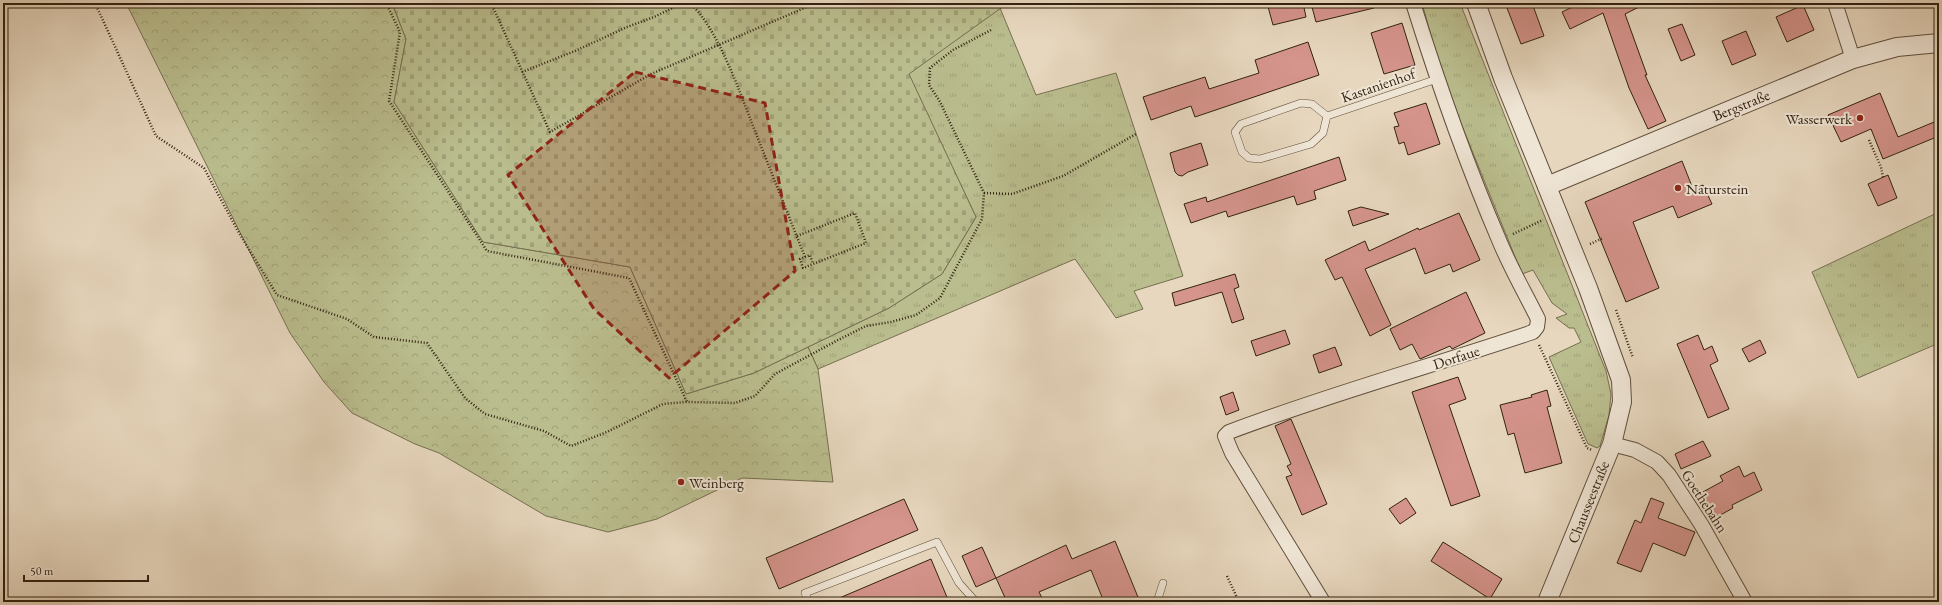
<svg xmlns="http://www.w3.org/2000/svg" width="1942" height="605" font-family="'EB Garamond',serif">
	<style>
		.grass { fill: url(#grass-tufts); stroke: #767050 }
		.forest { fill: url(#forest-crowns); stroke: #767050 }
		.cemetery { fill: url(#cemetery-stones); stroke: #767050 }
		.building { fill: #d5948c; stroke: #322211 }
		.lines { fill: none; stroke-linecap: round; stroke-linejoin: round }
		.service-casing { stroke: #5f4f3c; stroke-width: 8 }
		.minor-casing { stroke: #5f4f3c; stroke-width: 16 }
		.tertiary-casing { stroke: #5f4f3c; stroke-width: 20 }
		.path { stroke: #322211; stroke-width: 2.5; stroke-dasharray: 1 2; stroke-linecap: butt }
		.service { stroke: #efe5d5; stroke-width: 7 }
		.minor { stroke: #efe5d5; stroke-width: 14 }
		.tertiary { stroke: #efe5d5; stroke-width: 18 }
		.marked { fill: #8f2418; fill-opacity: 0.2; stroke: #8f2418; stroke-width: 3; stroke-dasharray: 8 5; stroke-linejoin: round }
		.poi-dot { fill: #8f2418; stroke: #efe5d5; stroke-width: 1.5 }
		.labels { text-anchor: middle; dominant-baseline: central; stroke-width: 4; stroke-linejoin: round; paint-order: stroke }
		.street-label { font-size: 15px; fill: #322211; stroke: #efe5d5 }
		.poi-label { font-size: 15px; fill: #322211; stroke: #efe5d5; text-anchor: start }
	</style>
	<defs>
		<pattern id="grass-tufts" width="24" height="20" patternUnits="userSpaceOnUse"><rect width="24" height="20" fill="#babd8e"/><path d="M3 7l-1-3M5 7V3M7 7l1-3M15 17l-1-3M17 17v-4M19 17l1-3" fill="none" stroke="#a0a279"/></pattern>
		<pattern id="forest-crowns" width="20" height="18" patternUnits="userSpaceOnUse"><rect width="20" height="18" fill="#babd8e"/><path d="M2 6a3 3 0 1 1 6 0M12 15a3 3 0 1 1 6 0" fill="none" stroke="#a0a279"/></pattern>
		<pattern id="cemetery-stones" width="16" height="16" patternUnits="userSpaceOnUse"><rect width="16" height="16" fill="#babd8e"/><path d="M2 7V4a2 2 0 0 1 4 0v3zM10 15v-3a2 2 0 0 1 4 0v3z" fill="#a0a279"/></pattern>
	</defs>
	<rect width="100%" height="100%" fill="#e7d7be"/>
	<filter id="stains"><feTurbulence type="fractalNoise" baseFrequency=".005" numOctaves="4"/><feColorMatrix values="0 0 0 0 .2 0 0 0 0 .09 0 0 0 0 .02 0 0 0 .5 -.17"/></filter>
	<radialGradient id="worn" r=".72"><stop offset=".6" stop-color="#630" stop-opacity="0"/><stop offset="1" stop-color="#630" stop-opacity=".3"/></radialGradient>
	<!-- grass -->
	<g class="grass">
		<polygon points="1422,3 1460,3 1606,371 1611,394 1609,415 1600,446 1597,448 1588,444 1549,357 1581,342 1574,328 1569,328 1556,318 1567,314 1552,303 1533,270 1522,274 1443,79"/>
		<polygon points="1000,8 1036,95 1116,73 1183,276 1134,291 1143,309 1116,318 1075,259 818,369 808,347 889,308 942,274 976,217 908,74"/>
		<polygon points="1939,212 1939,343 1858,378 1812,272"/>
	</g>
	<!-- forest -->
	<polygon class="forest" points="126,3 392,3 406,39 394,102 483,242 630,267 686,394 754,373 808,347 818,369 833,482 742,478 657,519 608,532 546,516 439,453 415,444 352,413 324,382 290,333"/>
	<!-- cemetery -->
	<polygon class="cemetery" points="392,3 1008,3 909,74 976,217 942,274 889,308 754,373 686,394 630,267 483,242 394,102 406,39"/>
	<!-- building -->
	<g class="building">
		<polygon points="1267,3 1303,3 1306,17 1273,25"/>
		<polygon points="1328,3 1374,3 1374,8 1316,22 1312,7"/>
		<polygon points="1520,3 1532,3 1544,36 1521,44 1507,8"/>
		<polygon points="1581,3 1647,3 1625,14 1647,75 1645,75 1666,121 1648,129 1629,88 1603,13 1570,29 1562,12"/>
		<polygon points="1803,5 1814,30 1787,42 1776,17"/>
		<polygon points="1402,23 1415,65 1384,74 1371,33"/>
		<polygon points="1682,24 1695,55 1681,61 1668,29"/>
		<polygon points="1746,31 1756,55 1732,65 1722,41"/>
		<polygon points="1308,42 1319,75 1195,117 1191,106 1151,120 1143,97 1205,77 1209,89 1259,73 1255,60"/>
		<polygon points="1880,93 1898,137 1939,120 1939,136 1883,159 1871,129 1841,142 1828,115"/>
		<polygon points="1426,103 1440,144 1408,155 1404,142 1399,144 1394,127 1399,126 1394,113"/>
		<polygon points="1201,143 1208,165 1188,172 1182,176 1178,175 1175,172 1170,153"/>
		<polygon points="1339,157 1346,180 1314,191 1316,199 1297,205 1294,196 1228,217 1226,211 1191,223 1184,204 1206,197 1207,202"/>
		<polygon points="1682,161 1693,189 1703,185 1712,204 1678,218 1673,206 1633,222 1659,288 1626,302 1585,202"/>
		<polygon points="1888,175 1897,198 1878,206 1868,184"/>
		<polygon points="1361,207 1389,214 1353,226 1348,211"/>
		<polygon points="1459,213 1480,260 1453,272 1450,264 1425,274 1415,248 1365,269 1391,325 1370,336 1342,277 1335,280 1325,260 1365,241 1369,251 1418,228 1419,230"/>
		<polygon points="1235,274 1239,287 1234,289 1244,319 1232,323 1222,292 1175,306 1172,293"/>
		<polygon points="1466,292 1485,333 1452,349 1450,346 1420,359 1412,344 1400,350 1390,329"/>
		<polygon points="1285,330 1290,344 1256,356 1251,341"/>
		<polygon points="1698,335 1704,350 1712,346 1718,361 1710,365 1729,409 1708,418 1677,344"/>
		<polygon points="1760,340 1766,353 1749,362 1742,349"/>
		<polygon points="1335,347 1342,365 1319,373 1313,355"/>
		<polygon points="1458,377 1466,399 1449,405 1480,496 1451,506 1412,392"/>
		<polygon points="1547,390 1551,406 1547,407 1562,463 1525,473 1514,433 1508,435 1500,405 1532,397 1531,395"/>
		<polygon points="1233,392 1239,410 1226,415 1220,397"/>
		<polygon points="1291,419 1327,504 1302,515 1286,477 1292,475 1287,466 1291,464 1275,426"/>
		<polygon points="1703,441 1711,456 1681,469 1675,454"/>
		<polygon points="1739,466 1744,477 1754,472 1762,490 1732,505 1733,508 1715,518 1701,493 1723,481 1720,476"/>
		<polygon points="1406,498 1416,513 1400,524 1389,509"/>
		<polygon points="1651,498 1664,503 1658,518 1695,532 1685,556 1653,543 1641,572 1617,563 1635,520 1641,523"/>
		<polygon points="904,499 918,530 779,589 766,558"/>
		<polygon points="1115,541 1140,602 1104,602 1091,570 1039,592 1044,602 1007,602 996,578 1066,545 1072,559"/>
		<polygon points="1443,542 1502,579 1490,599 1431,561"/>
		<polygon points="982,547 996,578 976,587 962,556"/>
		<polygon points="931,559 949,602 830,602"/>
	</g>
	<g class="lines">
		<!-- service casing -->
		<g class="service-casing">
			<g id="service">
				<polyline points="1327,116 1323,133 1311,144 1260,159 1249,158 1242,152 1235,132 1241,124 1301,103 1312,104 1327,116 1437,79"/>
				<polyline points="809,602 805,593 937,542 959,583 976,602"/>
				<polyline points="1157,602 1163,583"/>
			</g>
		</g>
		<!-- minor casing -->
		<g class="minor-casing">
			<g id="minor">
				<polyline points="1835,3 1853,59"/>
				<polyline points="1612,444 1635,450 1657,462 1669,475 1701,524 1745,602"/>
				<path d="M1323,602L1232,453L1225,436L1229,432C1329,394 1432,366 1533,332L1537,327L1538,319C1525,293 1510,267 1499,240C1466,163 1438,83 1413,3"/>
			</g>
		</g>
		<!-- tertiary casing -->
		<g class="tertiary-casing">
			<g id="tertiary">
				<polyline points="1476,3 1503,78 1588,288 1621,380 1622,402 1612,444 1547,602"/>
				<polyline points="1547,186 1853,59 1897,47 1939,43"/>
			</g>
		</g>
		<!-- path -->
		<g class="path">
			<polyline points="95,3 156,136 204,168 239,233 277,295 347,319 374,337 427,343 465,398 485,414 544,431 571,446 607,432 663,404 687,402 735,403 755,396 775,374 838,340 866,326 891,322 916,315 940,298 982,219 984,193 939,100 929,85 930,68 953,50 991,30"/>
			<polyline points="386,3 400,32 389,101 487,251 629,278 687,402"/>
			<polyline points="491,3 550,132 651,74 816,3"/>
			<path d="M690,3C717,28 738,87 751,121C769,166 787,212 805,257"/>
			<polyline points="522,72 575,51 627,27 654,17 683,3"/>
			<polyline points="1869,140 1881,167 1883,177"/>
			<polyline points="984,193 1012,194 1063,176 1136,134"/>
			<polyline points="1513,234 1543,220"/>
			<polyline points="797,236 855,213 866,243 803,268 800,259 810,255 813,264"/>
			<polyline points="1590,244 1603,238"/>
			<polyline points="1616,310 1633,358"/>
			<polyline points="1539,345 1587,448 1592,450"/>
			<polyline points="1227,576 1239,602"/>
		</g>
		<!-- service -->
		<use href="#service" class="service"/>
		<!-- minor -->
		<use href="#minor" class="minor"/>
		<!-- tertiary -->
		<use href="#tertiary" class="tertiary"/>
	</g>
	<!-- marked area -->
	<path class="marked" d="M635,72L765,103L795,271L669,378L594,309L508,175Z"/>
	<!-- markers -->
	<g class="poi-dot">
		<circle cx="1860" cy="118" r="4"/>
		<circle cx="1678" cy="188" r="4"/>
		<circle cx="681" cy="482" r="4"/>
	</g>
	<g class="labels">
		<!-- street labels -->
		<g class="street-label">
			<text transform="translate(1378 85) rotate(-19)">Kastanienhof</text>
			<text transform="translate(1741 105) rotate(-22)">Bergstraße</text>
			<text transform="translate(1456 357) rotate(-18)">Dorfaue</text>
			<text transform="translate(1705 501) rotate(57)">Goethebahn</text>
			<text transform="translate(1588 502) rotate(-68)">Chausseestraße</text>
		</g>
		<!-- poi labels -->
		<g class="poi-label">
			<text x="1852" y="118" text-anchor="end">Wasserwerk</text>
			<text x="1686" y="188">Naturstein</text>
			<text x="689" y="482">Weinberg</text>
		</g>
	</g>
	<!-- margin -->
	<rect width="1942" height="605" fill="none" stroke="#e7d7be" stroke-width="16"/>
	<rect x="4" y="4" width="1934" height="597" fill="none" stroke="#322211" stroke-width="2"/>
	<rect x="8" y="8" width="1926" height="589" fill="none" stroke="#322211"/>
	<!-- scale -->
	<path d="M24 575v6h124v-6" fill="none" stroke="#322211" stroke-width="2"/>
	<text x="30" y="575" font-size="12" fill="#322211" stroke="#efe5d5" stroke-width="3" paint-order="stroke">50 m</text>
	<rect width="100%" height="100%" filter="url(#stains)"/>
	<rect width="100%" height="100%" fill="url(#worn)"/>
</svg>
